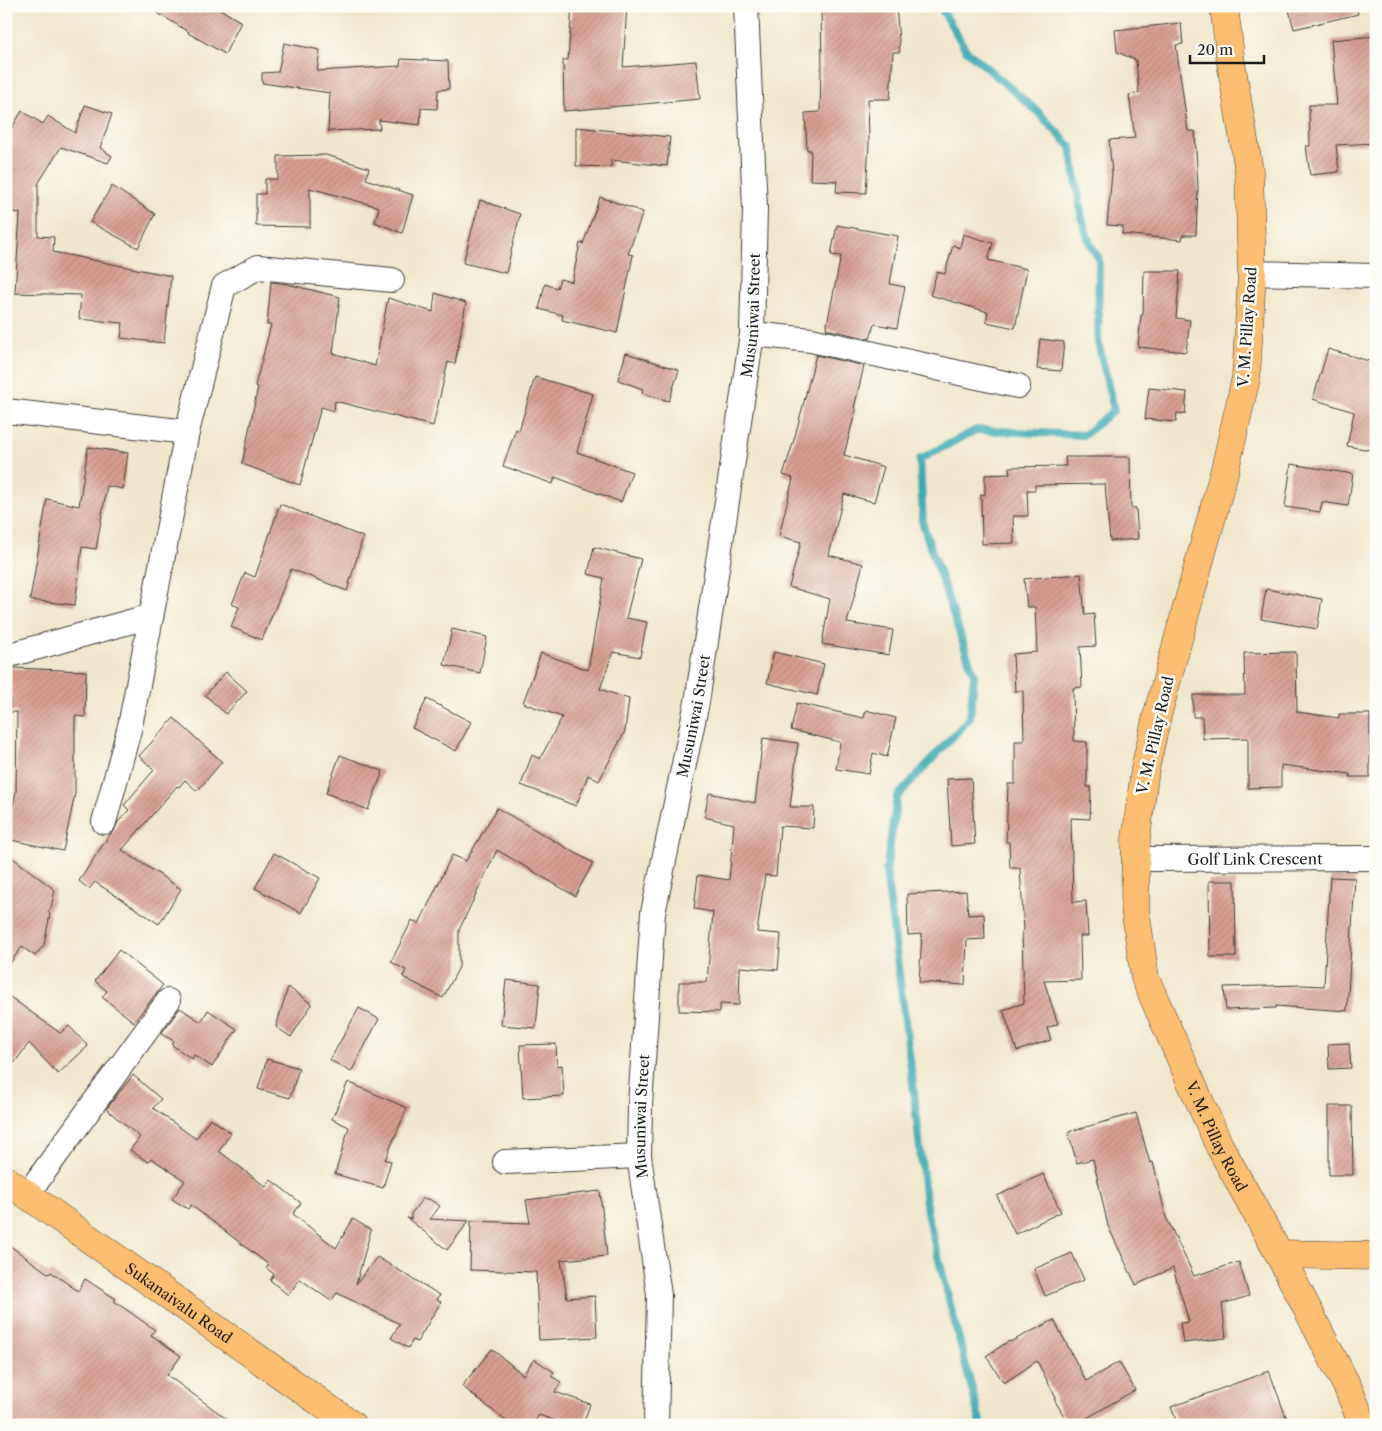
<svg xmlns="http://www.w3.org/2000/svg" width="1382" height="1431" font-family="'Libre Caslon Text',serif">
	<style>
		.lines { fill: none; stroke-linecap: round; stroke-linejoin: round }
		.stream { stroke: #39abb3; stroke-width: 8 }
		.building { fill: url(#building-hatch) }
		.minor-casing { stroke: #3c3a36; stroke-width: 26 }
		.major-casing { stroke: #3c3a36; stroke-width: 29 }
		.minor { stroke: #fff; stroke-width: 24 }
		.major { stroke: #fcbd6f; stroke-width: 28 }
		.labels { text-anchor: middle; dominant-baseline: central; stroke-width: 5; stroke-linejoin: round; paint-order: stroke }
		.street-label { font-size: 15px; fill: #1c1c1c; stroke: #fdfcf7 }
	</style>
	<defs>
		<pattern id="building-hatch" width="6" height="6" patternUnits="userSpaceOnUse" patternTransform="scale(1.25)"><rect width="6" height="6" fill="#d69f8f"/><path d="M-1 1l2-2M0 6l6-6M5 7l2-2" fill="none" stroke="#b7887b"/></pattern>
	</defs>
	<rect width="100%" height="100%" fill="#fdfcf7"/>
	<filter id="ink" filterUnits="userSpaceOnUse"><feTurbulence type="fractalNoise" baseFrequency=".02" numOctaves="2"/><feDisplacementMap in="SourceGraphic" scale="10" xChannelSelector="R" yChannelSelector="G"/><feConvolveMatrix kernelMatrix="1 2 1 2 8 2 1 2 1" color-interpolation-filters="sRGB"/></filter>
	<filter id="wash" filterUnits="userSpaceOnUse"><feTurbulence type="fractalNoise" baseFrequency=".0096" numOctaves="4" result="noise"/><feDisplacementMap in="SourceGraphic" scale="20" xChannelSelector="R" yChannelSelector="G"/><feGaussianBlur stdDeviation="1.12" result="paint"/><feColorMatrix in="noise" values="0 0 0 0 0 0 0 0 0 0 0 0 0 0 0 0 0 1.4 0 .05"/><feComposite in="paint" operator="in"/></filter>
	<g filter="url(#wash)">
		<rect width="100%" height="100%" fill="#f0e6cb"/>
		<g class="lines">
			<!-- stream -->
			<polyline class="stream" points="940,6 966,50 1037,111 1071,147 1082,219 1090,244 1099,259 1098,342 1114,410 1084,435 976,430 920,459 923,525 974,675 970,718 897,797 886,871 913,1084 927,1213 981,1425"/>
		</g>
		<g id="blocks">
			<!-- building -->
			<g class="building">
				<polygon points="146,6 215,6 241,22 225,54 188,33 189,32"/>
				<polygon points="572,6 627,6 623,67 696,61 700,99 564,111 563,60 568,60"/>
				<polygon points="821,6 896,6 900,52 893,52 890,99 868,99 869,143 866,193 836,192 837,181 810,180 811,150 807,150 805,113 820,112 821,68 822,68"/>
				<polygon points="1288,6 1357,6 1358,14 1294,29"/>
				<polygon points="1181,23 1183,44 1176,45 1188,131 1195,131 1198,188 1196,235 1183,235 1182,240 1122,234 1123,226 1107,225 1112,174 1109,140 1135,138 1129,95 1139,93 1136,60 1117,52 1115,30"/>
				<polygon points="1376,36 1376,143 1336,145 1339,172 1310,175 1306,146 1310,146 1309,105 1337,105 1331,40"/>
				<polygon points="284,43 320,50 317,71 400,66 401,59 448,61 449,89 438,90 437,109 421,108 420,125 379,120 380,129 328,131 330,93 262,83 262,73 278,72"/>
				<polygon points="85,105 112,114 100,148 112,156 108,163 61,147 38,184 38,236 54,237 53,252 171,276 164,343 121,338 123,323 79,319 81,295 15,293 20,213 6,211 6,137 22,111 43,124 48,116 75,133"/>
				<polygon points="576,127 670,137 667,166 611,160 611,167 576,166"/>
				<polygon points="326,155 369,168 366,179 413,195 402,233 375,222 379,207 310,188 310,227 256,226 256,194 265,194 265,179 278,179 278,156"/>
				<polygon points="112,186 155,214 138,248 90,222"/>
				<polygon points="600,197 643,212 628,254 633,255 617,333 562,320 563,315 539,309 545,284 557,288 560,279 572,282 580,243 583,244"/>
				<polygon points="480,200 520,214 506,273 463,263"/>
				<polygon points="837,225 898,236 890,284 905,287 897,328 874,324 870,339 826,329 841,256 831,255"/>
				<polygon points="963,234 993,243 988,260 1027,269 1015,328 986,322 988,312 930,295 937,272 945,274 953,245 960,248"/>
				<polygon points="1144,271 1180,271 1176,318 1190,320 1186,352 1138,347 1141,315 1143,315"/>
				<polygon points="271,282 287,284 340,297 333,353 375,366 388,298 433,312 435,293 466,303 455,364 448,362 433,426 335,401 334,411 321,407 300,485 242,464 258,387 255,386 271,325 267,325"/>
				<polygon points="1040,339 1064,342 1061,371 1037,369"/>
				<polygon points="1328,349 1376,363 1376,451 1347,446 1354,412 1313,399"/>
				<polygon points="626,353 679,370 669,401 642,393 643,389 618,380"/>
				<polygon points="816,355 864,366 854,408 856,409 844,455 884,467 874,502 844,494 829,555 863,564 847,623 893,630 889,655 822,644 830,599 789,587 801,542 779,536 793,478 783,475 794,440"/>
				<polygon points="535,377 593,394 577,452 632,472 621,502 555,477 553,484 503,466 516,429 519,431"/>
				<polygon points="1149,388 1187,392 1185,414 1177,413 1176,422 1145,419"/>
				<polygon points="88,447 128,453 123,489 107,486 96,549 82,547 75,605 30,600 47,499 79,506"/>
				<polygon points="1065,457 1130,457 1131,508 1136,508 1138,539 1110,541 1105,484 1035,485 1035,490 1027,490 1028,516 1013,516 1014,543 982,544 981,494 985,495 985,475 1010,474 1009,467 1066,466"/>
				<polygon points="1291,464 1353,474 1348,506 1322,502 1320,512 1285,507"/>
				<polygon points="280,504 363,537 347,591 291,569 262,640 231,627 239,607 232,604 245,573 255,577"/>
				<polygon points="594,547 641,559 626,618 647,622 640,657 613,652 600,689 629,699 625,731 599,781 588,775 576,806 521,785 532,755 540,759 562,717 523,703 541,653 588,670 604,578 588,574"/>
				<polygon points="1081,574 1085,615 1094,614 1096,646 1080,647 1082,687 1073,688 1074,741 1087,742 1087,787 1091,787 1090,819 1071,818 1073,902 1086,901 1088,936 1080,936 1081,980 1044,981 1058,1024 1047,1028 1051,1040 1017,1051 1003,1010 1024,1003 1022,931 1024,930 1020,868 1010,868 1009,842 1006,842 1008,784 1015,784 1015,741 1024,741 1023,691 1015,691 1013,654 1037,652 1035,607 1027,607 1024,579"/>
				<polygon points="1266,589 1322,599 1317,629 1261,619"/>
				<polygon points="452,629 487,637 480,673 444,665"/>
				<polygon points="774,652 824,664 817,695 767,683"/>
				<polygon points="1296,652 1297,712 1339,718 1339,714 1370,714 1370,777 1350,777 1350,774 1281,765 1281,787 1248,788 1248,738 1203,739 1202,717 1193,717 1193,695 1245,695 1244,653"/>
				<polygon points="13,668 86,671 85,717 75,716 75,794 63,851 6,839 16,791 17,712 10,712 9,669"/>
				<polygon points="226,672 247,691 226,714 205,695"/>
				<polygon points="427,699 471,722 456,751 412,728"/>
				<polygon points="797,703 864,718 866,710 896,718 887,757 873,753 869,774 836,769 840,742 791,730"/>
				<polygon points="174,718 222,762 197,791 185,780 179,787 177,786 122,850 181,889 159,924 95,882 89,889 79,881 110,834 114,831 118,822 129,810 124,805 154,770 139,756"/>
				<polygon points="763,738 798,743 790,807 814,807 813,828 780,826 776,876 765,875 757,932 781,934 778,970 740,967 739,1005 720,1004 720,1012 679,1011 679,982 707,982 713,912 694,909 698,875 729,880 734,824 704,817 709,793 755,803"/>
				<polygon points="340,755 383,771 368,810 326,793"/>
				<polygon points="971,778 975,844 951,846 947,779"/>
				<polygon points="497,808 593,863 575,896 497,850 459,930 459,967 443,998 403,977 406,970 391,962 412,920 419,924 452,855 466,861"/>
				<polygon points="6,853 55,890 51,908 48,912 50,914 44,945 35,956 22,947 6,968"/>
				<polygon points="274,853 320,878 301,913 255,888"/>
				<polygon points="1330,877 1355,878 1347,1011 1276,1006 1276,1008 1226,1010 1224,987 1302,985 1324,986"/>
				<polygon points="1209,881 1235,881 1236,957 1210,957"/>
				<polygon points="966,891 968,915 984,914 985,939 967,940 965,985 919,982 922,934 908,935 907,894"/>
				<polygon points="119,950 163,985 134,1022 102,997 107,991 95,981"/>
				<polygon points="506,980 540,984 536,1028 501,1025"/>
				<polygon points="288,987 312,1004 291,1037 276,1027"/>
				<polygon points="6,994 60,1033 69,1026 88,1046 58,1074 29,1043 6,1074"/>
				<polygon points="180,1008 201,1022 208,1010 237,1029 212,1067 194,1055 192,1059 172,1045 174,1041 161,1034"/>
				<polygon points="359,1008 379,1019 351,1072 330,1060"/>
				<polygon points="1349,1043 1351,1068 1329,1069 1328,1044"/>
				<polygon points="556,1044 557,1066 562,1065 564,1096 523,1098 520,1045"/>
				<polygon points="267,1059 299,1068 290,1098 258,1089"/>
				<polygon points="133,1075 161,1099 153,1108 196,1139 210,1118 231,1133 219,1151 266,1187 271,1180 301,1203 293,1214 336,1248 353,1219 371,1230 356,1284 377,1257 440,1295 437,1300 441,1302 417,1342 413,1340 408,1348 391,1338 400,1324 337,1293 331,1301 300,1279 288,1295 270,1280 274,1274 266,1268 269,1265 191,1205 188,1209 172,1199 185,1181 151,1158 148,1162 130,1150 140,1137 106,1109"/>
				<polygon points="348,1082 407,1108 385,1160 391,1161 383,1188 335,1174 349,1127 332,1119"/>
				<polygon points="1329,1106 1352,1106 1353,1175 1329,1175"/>
				<polygon points="1136,1113 1150,1163 1153,1162 1166,1217 1194,1276 1239,1262 1249,1296 1222,1304 1226,1338 1183,1343 1180,1323 1189,1322 1173,1268 1136,1285 1108,1226 1093,1159 1077,1163 1068,1132"/>
				<polygon points="1043,1174 1061,1212 1015,1234 997,1196"/>
				<polygon points="600,1191 607,1256 561,1260 567,1298 595,1296 597,1337 539,1340 536,1272 470,1270 471,1221 530,1223 526,1200"/>
				<polygon points="422,1199 429,1199 440,1206 430,1219 469,1221 447,1250 407,1218 411,1219 411,1214"/>
				<polygon points="6,1243 49,1274 51,1272 78,1291 85,1279 116,1299 114,1301 155,1330 151,1335 181,1356 167,1375 235,1425 6,1425"/>
				<polygon points="1072,1253 1084,1280 1045,1296 1034,1269"/>
				<polygon points="1054,1320 1086,1381 1119,1362 1135,1390 1075,1425 1069,1425 1054,1399 1056,1398 1037,1361 1004,1383 986,1356 1009,1341 1010,1342"/>
				<polygon points="492,1349 523,1375 534,1359 554,1372 551,1376 561,1382 555,1392 590,1404 583,1425 567,1425 539,1415 533,1425 511,1425 462,1386"/>
				<polygon points="1269,1371 1289,1425 1178,1425 1171,1407"/>
			</g>
		</g>
	</g>
	<g filter="url(#ink)">
		<use href="#blocks" fill-opacity="0" stroke="#3c3a36" stroke-width="1"/>
		<g class="lines">
			<!-- minor casing -->
			<g class="minor-casing">
				<g id="minor">
					<polyline points="1252,273 1376,276"/>
					<polyline points="752,334 811,340 1018,386"/>
					<polyline points="6,411 187,432"/>
					<polyline points="6,656 151,616"/>
					<polyline points="104,822 130,726 187,432 224,286 258,267 392,280"/>
					<path id="s1" d="M1135,859L1376,858"/>
					<polyline points="505,1162 639,1156"/>
					<polyline points="27,1195 168,1001"/>
					<path id="s2" d="M656,1425L659,1295L639,1156L640,1105L653,913L697,702L752,334L755,209L746,6"/>
				</g>
			</g>
			<!-- major casing -->
			<g class="major-casing">
				<g id="major">
					<path id="s3" d="M1224,6L1231,63L1249,171L1252,273L1246,378L1225,469L1157,716L1145,769L1136,839L1135,908L1145,978L1219,1145L1279,1254L1348,1388L1363,1425"/>
					<path id="s4" d="M6,1180L352,1425"/>
					<polyline points="1279,1254 1376,1256"/>
				</g>
			</g>
			<!-- minor -->
			<use href="#minor" class="minor"/>
			<!-- major -->
			<use href="#major" class="major"/>
		</g>
	</g>
	<g class="labels">
		<!-- street labels -->
		<g class="street-label">
			<text stroke="none"><textPath href="#s2" startOffset="1120">Musuniwai Street</textPath></text>
			<text transform="translate(1247 327) rotate(-86)">V. M. Pillay Road</text>
			<text stroke="none"><textPath href="#s2" startOffset="715">Musuniwai Street</textPath></text>
			<text transform="translate(1155 735) rotate(-77)">V. M. Pillay Road</text>
			<text stroke="none"><textPath href="#s1" startOffset="120">Golf Link Crescent</textPath></text>
			<text stroke="none"><textPath href="#s2" startOffset="310">Musuniwai Street</textPath></text>
			<text stroke="none"><textPath href="#s3" startOffset="1162">V. M. Pillay Road</textPath></text>
			<text stroke="none"><textPath href="#s4" startOffset="212">Sukanaivalu Road</textPath></text>
		</g>
	</g>
	<!-- margin -->
	<rect width="1382" height="1431" fill="none" stroke="#fdfcf7" stroke-width="25"/>
	<!-- scale -->
	<path d="M1190 55v8h74v-8" fill="none" stroke="#1c1c1c" stroke-width="2.5"/>
	<text x="1197" y="55" font-size="15" fill="#1c1c1c" stroke="#fdfcf7" stroke-width="4" paint-order="stroke">20 m</text>
</svg>
